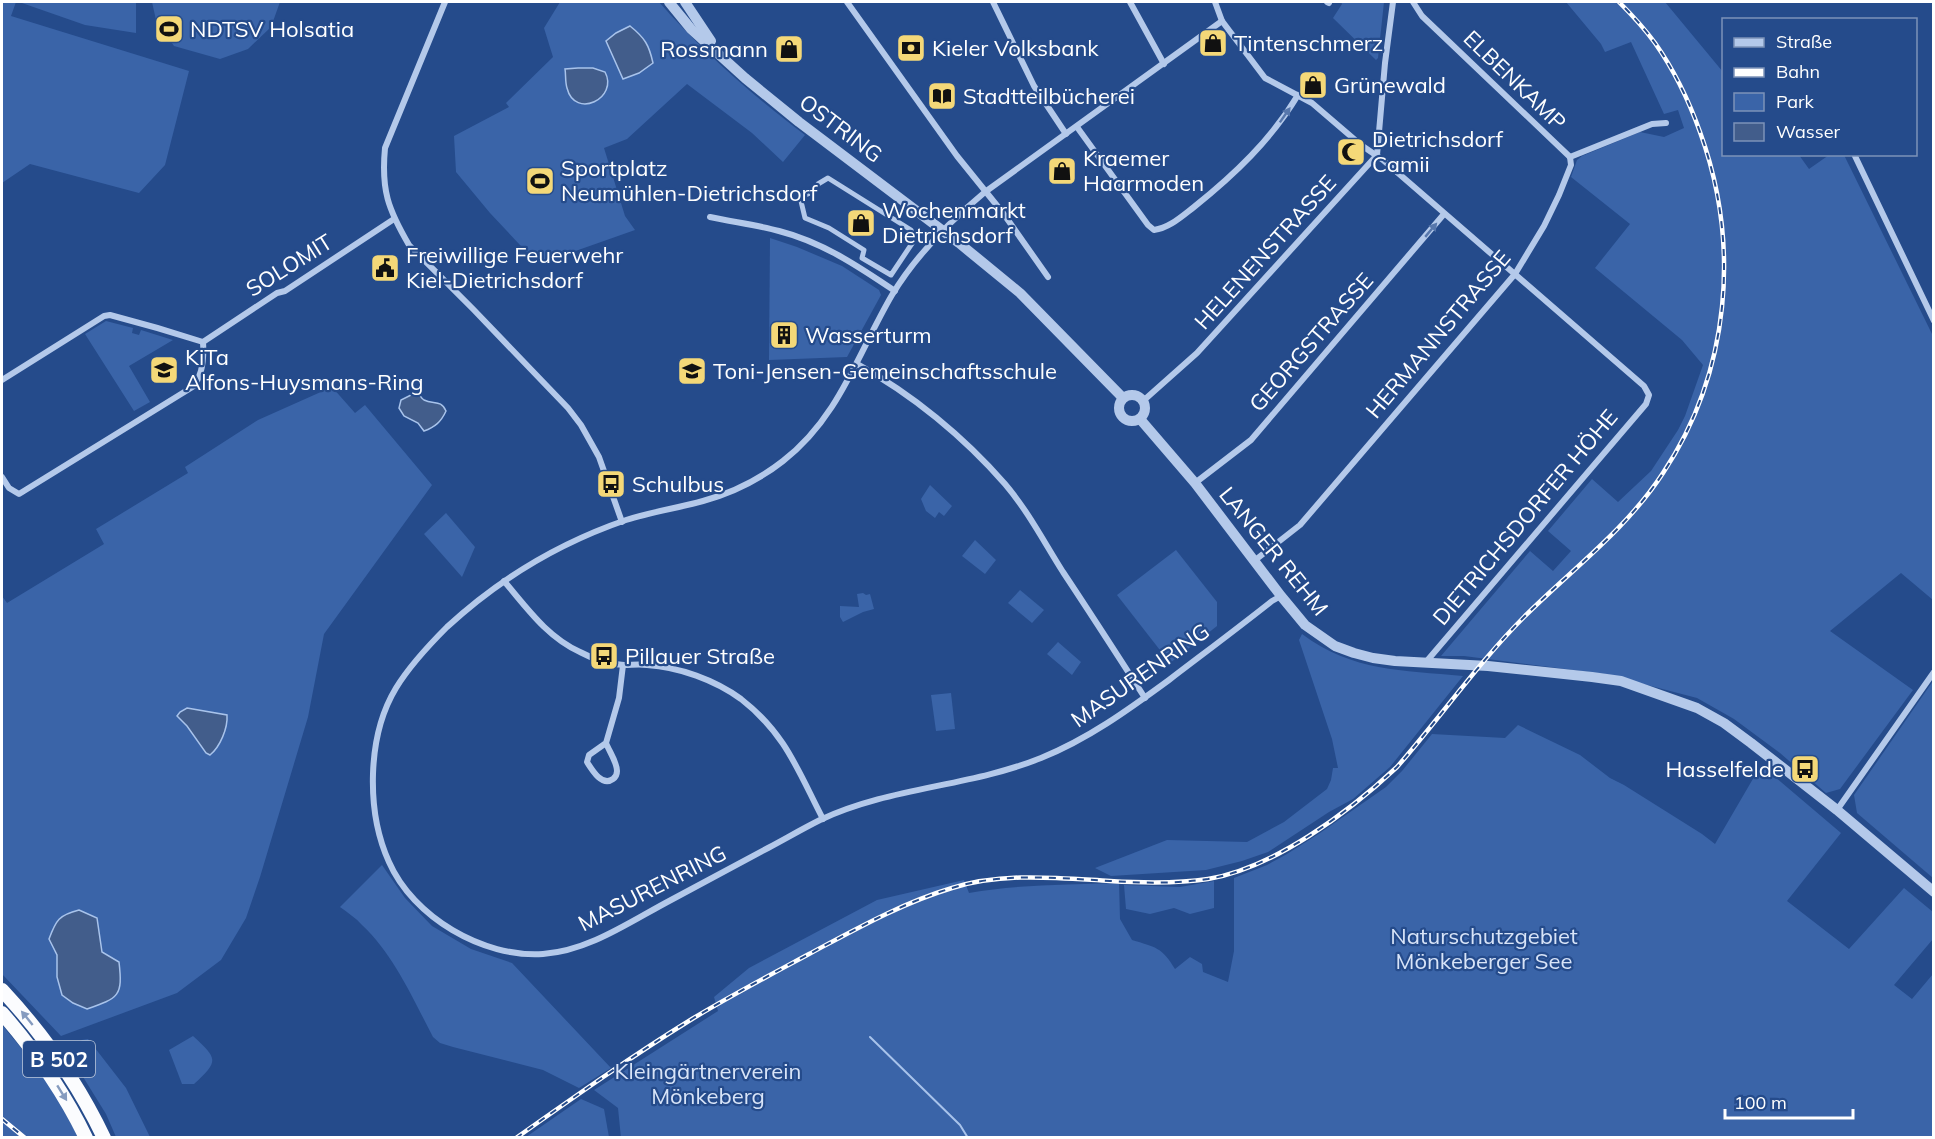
<svg xmlns="http://www.w3.org/2000/svg" width="1935" height="1139" font-family="Mulish,sans-serif">
	<style>
		.green { fill: #3a64a8 }
		.water { fill: #425d8b; stroke: #a8c3eb; stroke-width: 1.5 }
		.lines { fill: none; stroke-linecap: round; stroke-linejoin: round }
		.stream { stroke: #a8c3eb; stroke-width: 2 }
		.pedestrian { stroke: #b4c9ea; stroke-width: 5 }
		.minor { stroke: #b4c9ea; stroke-width: 6 }
		.tertiary { stroke: #b4c9ea; stroke-width: 10 }
		.trunk { stroke: #fbfcfe; stroke-width: 14 }
		.rail-casing { stroke: #fff; stroke-width: 4.5 }
		.rail { stroke: #254b8b; stroke-width: 2; stroke-dasharray: 7; stroke-linecap: butt }
		.oneway { fill: #5777ac }
		.oneway2 { fill: #859bbf }
		.labels { text-anchor: middle; dominant-baseline: central; stroke-width: 4.5; stroke-linejoin: round; paint-order: stroke }
		.shield { fill: #254b8b; stroke: #bec9dc; stroke-width: 1.5 }
		.shield-label { font-size: 21px; font-weight: bold; fill: #fff }
		.poi-label { font-size: 22px; fill: #fff; stroke: #254b8b; text-anchor: start }
		.street-label { font-size: 22px; fill: #fff; stroke: #254b8b }
		.park-label { font-size: 22px; fill: #d8e4f8; stroke: #254b8b }
	</style>
	<rect width="100%" height="100%" fill="#254b8b"/>
	<!-- green -->
	<g class="green">
		<polygon points="2,2 16,2 11,16 189,71 165,165 139,193 30,164 2,183"/>
		<polygon points="22,2 136,2 136,33 85,25 22,3"/>
		<polygon points="152,2 280,2 271,27 248,49 220,59 174,46 156,20"/>
		<path d="M560,2H659C702,51 753,96 805,135L783,162L752,133L687,84L627,139L604,148L625,216L635,230L550,260L535,261L490,213L456,172L454,136L509,107L506,103L553,57L544,28Z"/>
		<polygon points="1341,2 1384,2 1378,58 1376,60 1333,18 1342,4"/>
		<polygon points="1566,2 1665,2 1723,72 1724,154 1799,155 1809,169 1829,155 1844,155 1933,336 1933,600 1901,573 1830,631 1913,690 1840,789 1826,793 1780,753 1734,719 1697,698 1605,674 1464,656 1441,656 1530,551 1553,571 1571,551 1548,531 1592,479 1618,502 1651,471 1678,430 1685,416 1703,365 1682,340 1595,268 1630,224 1571,177 1577,160 1582,156 1640,132 1664,137 1684,128 1678,110 1664,114 1631,42 1605,52 1601,44"/>
		<polygon points="770,238 797,247 842,266 879,290 881,295 847,357 769,360"/>
		<polygon points="106,321 133,328 132,333 139,335 141,330 173,340 129,366 150,402 134,411 85,334"/>
		<polygon points="332,387 355,413 365,405 432,485 324,634 308,717 260,877 246,918 221,960 177,993 61,1036 2,974 2,596 7,603 104,544 96,529 188,473 185,467 258,420"/>
		<polygon points="930,485 952,506 944,516 939,512 935,518 926,511 921,499"/>
		<polygon points="446,513 475,547 462,577 424,534"/>
		<polygon points="975,540 996,560 985,574 962,556"/>
		<polygon points="1176,550 1217,602 1217,626 1170,663 1117,595"/>
		<polygon points="1020,590 1044,610 1032,623 1008,603"/>
		<polygon points="863,593 866,595 870,594 874,609 863,612 843,622 840,617 840,606 859,607 857,594"/>
		<path d="M1302,634C1353,672 1402,670 1463,676L1390,767L1353,799L1329,812L1268,852L1242,861L1206,870L1111,876L1095,868L1167,840L1247,842L1284,822L1327,789L1331,780L1333,768H1338L1332,739L1299,640Z"/>
		<polygon points="1058,642 1081,662 1072,675 1047,654"/>
		<polygon points="1933,681 1933,878 1857,813 1854,795"/>
		<polygon points="951,693 955,729 936,731 931,695"/>
		<path d="M1518,725L1580,755L1610,778L1624,785L1702,834L1715,844L1761,765L1841,833L1787,901L1849,949L1904,888L1933,912V939L1894,985L1912,999L1933,974V1137L621,1138L618,1108L594,1090L718,1011L714,997L749,968L877,900L964,880L969,893C1018,884 1069,885 1119,883L1120,919L1132,940C1155,947 1162,947 1175,969L1190,957L1202,964L1203,972L1228,982L1234,951V878L1267,865L1287,854L1320,833L1386,787L1402,771L1432,734L1505,738Z"/>
		<path d="M382,865L405,898L432,926L471,949L512,963L611,1068L579,1088L543,1070L453,1047L440,1043L433,1037C413,999 394,955 362,925C356,918 348,913 340,907Z"/>
		<polygon points="1214,881 1214,908 1190,914 1174,908 1150,914 1126,909 1124,885 1180,887"/>
		<polygon points="2,1025 48,1080 78,1137 2,1137"/>
		<path d="M193,1036C218,1059 219,1061 194,1084H182L169,1050Z"/>
		<polygon points="88,1039 126,1088 150,1137 116,1137 106,1114 67,1051 82,1040"/>
		<polygon points="581,1099 604,1109 609,1137 526,1137"/>
	</g>
	<!-- water -->
	<g class="water">
		<path d="M630,26C645,38 649,45 653,63L639,73L623,79L606,41L616,33Z"/>
		<path d="M578,68H593L605,72C619,98 575,120 567,88C565,82 566,75 565,69Z"/>
		<path d="M417,392C419,394 421,398 424,400C433,405 441,399 446,411C441,422 435,427 424,431L418,423L404,416L399,408L401,400Z"/>
		<path d="M187,708L227,715C228,728 220,747 210,755L206,753L187,726L177,716L180,712Z"/>
		<path d="M79,910L97,918L102,952L119,962C123,996 119,998 87,1009L73,1003L62,995L57,977V955L49,939C56,920 59,915 79,910Z"/>
	</g>
	<g class="lines">
		<!-- stream -->
		<polyline class="stream" points="870,1037 960,1125 968,1138"/>
		<!-- pedestrian -->
		<polygon class="pedestrian" points="828,178 911,230 915,239 891,275 862,258 864,250 829,228 805,218 800,197 813,192 818,184"/>
		<!-- minor -->
		<g class="minor">
			<path d="M445,2L385,148C381,190 388,209 409,245L473,309L568,408L581,425L599,457L622,522"/>
			<polyline points="847,2 957,156 1003,213 1048,277"/>
			<polyline points="993,2 1034,86 1066,134"/>
			<polyline points="1130,2 1164,64"/>
			<polyline points="1215,2 1222,21 1265,78 1312,103 1361,145 1383,160 1644,386 1649,395 1646,404 1426,662"/>
			<polyline points="1327,2 1329,3"/>
			<polyline points="1413,2 1422,16 1570,157"/>
			<path d="M1222,21L985,192C949,222 916,255 892,295C858,353 839,418 783,461C760,479 732,493 703,501C678,508 651,512 626,520C559,543 499,579 447,627C428,646 410,665 396,688C367,736 366,811 389,862C413,917 483,958 543,954C589,951 631,921 671,900C703,883 735,866 768,848C785,839 802,829 820,820C890,787 969,787 1041,758C1088,739 1128,710 1169,680C1203,654 1238,628 1272,601L1281,596"/>
			<path d="M1077,127L1148,225L1154,230C1169,228 1181,217 1194,207C1234,175 1271,140 1298,95"/>
			<polyline points="1854,154 1934,321"/>
			<polyline points="1570,157 1652,124 1666,123"/>
			<path d="M710,217C733,222 757,225 779,231C822,242 858,266 895,291"/>
			<polyline points="203,342 277,293 285,291 394,219"/>
			<path d="M857,364C912,394 964,437 1005,484C1028,511 1044,542 1063,572C1091,614 1118,656 1145,698"/>
			<path d="M2,380L104,316L110,315C141,323 172,332 203,342"/>
			<polyline points="1143,401 1197,353 1377,155 1385,63 1393,2"/>
			<path d="M2,477L9,488L19,494L194,386C203,374 204,357 203,342"/>
			<polyline points="1195,483 1251,440 1444,214"/>
			<polyline points="1254,561 1300,525 1515,274 1544,226 1559,195 1571,165 1570,157"/>
			<path d="M504,581C527,608 547,637 580,652C593,659 609,664 624,665C632,665 639,664 647,665C679,667 715,680 741,699C786,734 798,771 823,819"/>
			<path d="M606,743L589,755L587,762C592,770 602,787 613,779C616,777 617,774 617,771C617,762 609,751 606,743L619,698L623,665"/>
			<polyline points="1837,810 1934,672"/>
		</g>
		<!-- tertiary -->
		<g class="tertiary">
			<polyline points="669,2 691,29 745,78 799,122 959,243 1020,293 1123,398"/>
			<polyline points="685,2 711,41"/>
			<circle cx="1132" cy="408" r="13"/>
			<polyline points="1140,419 1195,483 1281,596 1305,625 1335,646 1354,653 1373,658 1395,661 1488,666 1592,677 1621,681 1697,708 1724,723 1751,743 1837,810 1934,892"/>
		</g>
		<!-- trunk -->
		<g class="trunk">
			<path d="M2,990C43,1034 78,1083 104,1138"/>
			<path d="M2,1013C35,1051 64,1092 86,1138"/>
		</g>
		<!-- rail casing -->
		<g class="rail-casing">
			<g id="rail">
				<polyline points="2,1119 25,1138"/>
				<path d="M516,1138C574,1097 632,1056 692,1019C730,996 770,975 809,954C856,929 902,903 952,888C1003,872 1057,878 1110,881C1143,883 1175,884 1208,879C1274,868 1349,812 1397,767C1440,718 1478,663 1524,617C1571,570 1626,530 1663,473C1730,372 1741,245 1700,132C1689,101 1674,70 1655,43C1644,28 1632,15 1619,2"/>
			</g>
		</g>
		<!-- rail -->
		<use href="#rail" class="rail"/>
	</g>
	<!-- one-way arrows -->
	<defs><path id="oneway-solid" d="M-6-.8H1V-3.2L6.5 0L1 3.2V.8H-6Z" transform="scale(1.5)"/></defs>
	<g class="oneway">
		<use href="#oneway-solid" transform="translate(1285 115) rotate(-55)"/>
		<use href="#oneway-solid" transform="translate(1431 230) rotate(-50)"/>
	</g>
	<g class="oneway2">
		<use href="#oneway-solid" transform="translate(27 1018) rotate(-129)"/>
		<use href="#oneway-solid" transform="translate(62 1093) rotate(58)"/>
	</g>
	<!-- icons -->
	<defs>
		<g id="stadium-square" transform="scale(1.5)"><rect x="-9" y="-9" width="18" height="18" rx="4" fill="#f4d878" stroke="#254b8b"/><path d="M0-5a6.5 5 0 1 0 0 10a6.5 5 0 1 0 0-10ZM-3.5-1.8h7v3.6h-7Z" fill="#111"/></g>
		<g id="shop-square" transform="scale(1.5)"><rect x="-9" y="-9" width="18" height="18" rx="4" fill="#f4d878" stroke="#254b8b"/><path d="M-5-2.5h2.3a2.7 3.5 0 0 1 5.4 0H5L5.5 6h-11ZM-1.5-2.5h3a1.5 2.3 0 0 0-3 0Z" fill="#111"/></g>
		<g id="bank-square" transform="scale(1.5)"><rect x="-9" y="-9" width="18" height="18" rx="4" fill="#f4d878" stroke="#254b8b"/><path d="M-6-4H6V4H-6ZM0-2.3a2.3 2.3 0 1 0 0 4.6a2.3 2.3 0 1 0 0-4.6Z" fill="#111"/></g>
		<g id="library-square" transform="scale(1.5)"><rect x="-9" y="-9" width="18" height="18" rx="4" fill="#f4d878" stroke="#254b8b"/><path d="M-6-4Q-3-5.5-.7-3.5V5Q-3 3-6 4ZM6-4Q3-5.5 .7-3.5V5Q3 3 6 4Z" fill="#111"/></g>
		<g id="mosque-square" transform="scale(1.5)"><rect x="-9" y="-9" width="18" height="18" rx="4" fill="#f4d878" stroke="#254b8b"/><path d="M3.5-4.9A6 6 0 1 0 3.5 4.9A5 5 0 1 1 3.5-4.9Z" fill="#111"/></g>
		<g id="civic-square" transform="scale(1.5)"><rect x="-9" y="-9" width="18" height="18" rx="4" fill="#f4d878" stroke="#254b8b"/><path d="M-.6-6.5H3V-4.5H.6V-3L4-1V1h2V6H-6V1h2V-1L-.6-3ZM-1.2 2.5V6h2.4V2.5Z" fill="#111"/></g>
		<g id="building-square" transform="scale(1.5)"><rect x="-9" y="-9" width="18" height="18" rx="4" fill="#f4d878" stroke="#254b8b"/><path d="M-4-6H4V6H1V3H-1V6H-4ZM-2.5-4.3h1.7v1.8h-1.7ZM.8-4.3h1.7v1.8H.8ZM-2.5-1h1.7V.8h-1.7ZM.8-1h1.7V.8H.8Z" fill="#111"/></g>
		<g id="school-square" transform="scale(1.5)"><rect x="-9" y="-9" width="18" height="18" rx="4" fill="#f4d878" stroke="#254b8b"/><path d="M0-5L7-2L0 1L-7-2ZM-4 1L0 2.5L4 1V4Q0 6-4 4Z" fill="#111"/></g>
		<g id="bus-square" transform="scale(1.5)"><rect x="-9" y="-9" width="18" height="18" rx="4" fill="#f4d878" stroke="#254b8b"/><path d="M-5-6H5V4H4V6H2V4H-2V6H-4V4H-5ZM-3.5-4V0h7V-4ZM-3.5 1.2v1.5H-2V1.2ZM2 1.2v1.5H3.5V1.2Z" fill="#111"/></g>
	</defs>
	<g fill-rule="evenodd">
		<use href="#stadium-square" x="169" y="29"/>
		<use href="#shop-square" x="1213" y="43"/>
		<use href="#bank-square" x="911" y="48"/>
		<use href="#shop-square" x="789" y="49"/>
		<use href="#shop-square" x="1313" y="85"/>
		<use href="#library-square" x="942" y="96"/>
		<use href="#mosque-square" x="1351" y="152"/>
		<use href="#shop-square" x="1062" y="171"/>
		<use href="#stadium-square" x="540" y="181"/>
		<use href="#shop-square" x="861" y="223"/>
		<use href="#civic-square" x="385" y="268"/>
		<use href="#building-square" x="784" y="335"/>
		<use href="#school-square" x="164" y="370"/>
		<use href="#school-square" x="692" y="371"/>
		<use href="#bus-square" x="611" y="484"/>
		<use href="#bus-square" x="604" y="656"/>
		<use href="#bus-square" x="1805" y="769"/>
	</g>
	<g class="labels">
		<!-- shield labels -->
		<rect class="shield" x="23" y="1041" width="72" height="36" rx="4.5"/>
		<g class="shield-label">
			<text x="59" y="1059">B 502</text>
		</g>
		<!-- poi labels -->
		<g class="poi-label">
			<text x="190" y="29">NDTSV Holsatia</text>
			<text x="1234" y="43">Tintenschmerz</text>
			<text x="932" y="48">Kieler Volksbank</text>
			<text x="768" y="49" text-anchor="end">Rossmann</text>
			<text x="1334" y="85">Grünewald</text>
			<text x="963" y="96">Stadtteilbücherei</text>
			<text x="1372" y="139">Dietrichsdorf<tspan x="1372" dy="25">Camii</tspan></text>
			<text x="1083" y="158">Kraemer<tspan x="1083" dy="25">Haarmoden</tspan></text>
			<text x="561" y="168">Sportplatz<tspan x="561" dy="25">Neumühlen-Dietrichsdorf</tspan></text>
			<text x="882" y="210">Wochenmarkt<tspan x="882" dy="25">Dietrichsdorf</tspan></text>
			<text x="406" y="255">Freiwillige Feuerwehr<tspan x="406" dy="25">Kiel-Dietrichsdorf</tspan></text>
			<text x="805" y="335">Wasserturm</text>
			<text x="185" y="357">KiTa<tspan x="185" dy="25">Alfons-Huysmans-Ring</tspan></text>
			<text x="713" y="371">Toni-Jensen-Gemeinschaftsschule</text>
			<text x="632" y="484">Schulbus</text>
			<text x="625" y="656">Pillauer Straße</text>
			<text x="1784" y="769" text-anchor="end">Hasselfelde</text>
		</g>
		<!-- street labels -->
		<g class="street-label">
			<text transform="translate(1515 80) rotate(44)">ELBENKAMP</text>
			<text transform="translate(841 128) rotate(37)">OSTRING</text>
			<text transform="translate(1265 252) rotate(-48)">HELENENSTRASSE</text>
			<text transform="translate(289 265) rotate(-32)">SOLOMIT</text>
			<text transform="translate(1438 334) rotate(-50)">HERMANNSTRASSE</text>
			<text transform="translate(1311 342) rotate(-49)">GEORGSTRASSE</text>
			<text transform="translate(1525 517) rotate(-50)">DIETRICHSDORFER HÖHE</text>
			<text transform="translate(1274 551) rotate(51)">LANGER REHM</text>
			<text transform="translate(1140 675) rotate(-35)">MASURENRING</text>
			<text transform="translate(652 888) rotate(-27)">MASURENRING</text>
		</g>
		<!-- park labels -->
		<g class="park-label">
			<text x="1484" y="936">Naturschutzgebiet<tspan x="1484" dy="25">Mönkeberger See</tspan></text>
			<text x="708" y="1071">Kleingärtnerverein<tspan x="708" dy="25">Mönkeberg</tspan></text>
		</g>
	</g>
	<!-- border -->
	<rect width="1935" height="1139" fill="none" stroke="#ffffff" stroke-width="6"/>
	<!-- legend -->
	<rect x="1722" y="18" width="195" height="138" fill="#254b8b" stroke="#7c93b9" stroke-width="1.5"/>
	<rect x="1734" y="38" width="30" height="9" fill="#b4c9ea" stroke="#7c93b9" stroke-width="1.5"/>
	<text x="1776" y="48" font-size="18" fill="#ffffff">Straße</text>
	<rect x="1734" y="68" width="30" height="9" fill="#ffffff" stroke="#7c93b9" stroke-width="1.5"/>
	<text x="1776" y="78" font-size="18" fill="#ffffff">Bahn</text>
	<rect x="1734" y="93" width="30" height="18" fill="#3a64a8" stroke="#7c93b9" stroke-width="1.5"/>
	<text x="1776" y="108" font-size="18" fill="#ffffff">Park</text>
	<rect x="1734" y="123" width="30" height="18" fill="#425d8b" stroke="#7c93b9" stroke-width="1.5"/>
	<text x="1776" y="138" font-size="18" fill="#ffffff">Wasser</text>
	<!-- scale -->
	<path d="M1725 1109v9h128v-9" fill="none" stroke="#ffffff" stroke-width="3"/>
	<text x="1734" y="1109" font-size="18" fill="#ffffff" stroke="#254b8b" stroke-width="4.5" paint-order="stroke">100 m</text>
</svg>
